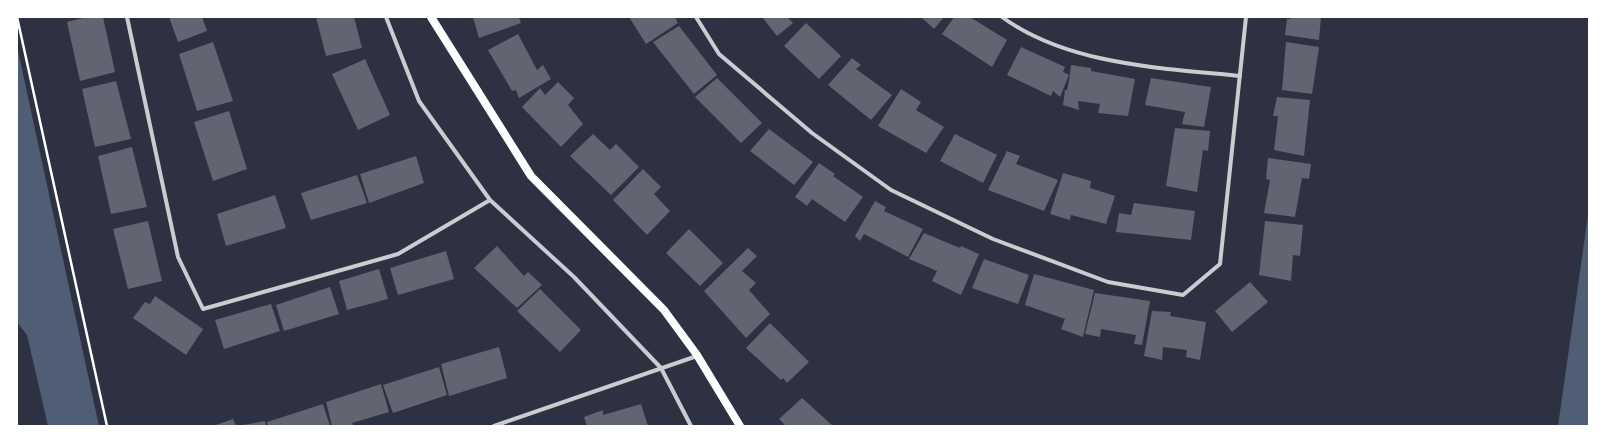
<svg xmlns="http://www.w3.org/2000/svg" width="1606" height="443" font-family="'Fira Sans',sans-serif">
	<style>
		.water { fill: #4f5d75 }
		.building { fill: #626471 }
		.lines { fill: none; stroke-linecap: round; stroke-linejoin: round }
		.path { stroke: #fff; stroke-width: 2.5 }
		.minor { stroke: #caccd0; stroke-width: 4 }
		.secondary { stroke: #fff; stroke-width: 8 }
	</style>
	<rect width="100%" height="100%" fill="#2d3142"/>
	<!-- water -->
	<g class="water">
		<polygon points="17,46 99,426 48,426 27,335 17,322"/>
		<polygon points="1589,208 1589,426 1558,426"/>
	</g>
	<!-- building -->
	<g class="building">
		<polygon points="87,17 103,17 115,72 80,81 67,22"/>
		<polygon points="169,17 202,17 207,31 178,42"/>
		<polygon points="316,17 354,17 362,48 326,56"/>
		<polygon points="473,17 519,17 521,23 479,38"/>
		<polygon points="629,17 675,17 678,23 646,44"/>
		<polygon points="762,17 787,17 793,23 777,36"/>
		<polygon points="921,17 944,17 934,29"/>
		<polygon points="954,17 970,17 1007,40 992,67 942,34"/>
		<polygon points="1291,17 1321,17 1319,40 1285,35 1287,19 1291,19"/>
		<polygon points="806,23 841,56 819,79 784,46"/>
		<polygon points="679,26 717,75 694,94 653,42"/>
		<polygon points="518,34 537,70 543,65 551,79 519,98 516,90 512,91 488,50"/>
		<polygon points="213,42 233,101 197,111 179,54"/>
		<polygon points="1286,42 1319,47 1312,94 1282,90"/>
		<polygon points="1021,47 1065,67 1063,72 1069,75 1060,97 1053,91 1051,96 1007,75"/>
		<polygon points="852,58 861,65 856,69 892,95 871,120 828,85"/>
		<polygon points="365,59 390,115 358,130 332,74"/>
		<polygon points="1071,65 1091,68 1091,71 1135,79 1128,116 1098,113 1100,104 1078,101 1079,110 1063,105 1065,90 1067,90 1069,81"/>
		<polygon points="717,78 762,123 741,143 695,97"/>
		<polygon points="1151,78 1211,87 1204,127 1182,124 1185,112 1145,105"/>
		<polygon points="116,81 131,139 95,147 82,89"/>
		<polygon points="558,82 574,98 568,105 583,124 561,147 522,107 540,88 545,95"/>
		<polygon points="901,89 921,102 916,110 944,127 926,153 878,126"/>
		<polygon points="1277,97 1310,100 1304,156 1274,150 1278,116 1273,116"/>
		<polygon points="229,111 247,169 213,181 194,122"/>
		<polygon points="1175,128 1210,131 1208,151 1203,150 1197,192 1166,186"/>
		<polygon points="769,129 813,162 794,185 750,151"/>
		<polygon points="593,134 610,150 616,144 639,167 611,195 570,156"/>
		<polygon points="955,134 997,155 983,183 940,161"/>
		<polygon points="132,147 147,207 111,214 98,156"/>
		<polygon points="1007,151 1020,156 1016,164 1058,180 1044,211 988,190"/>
		<polygon points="416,156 424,183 369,203 360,174"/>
		<polygon points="1268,158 1311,164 1309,179 1302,178 1295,217 1264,213 1270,180 1266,179"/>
		<polygon points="819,163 835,174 833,176 863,197 845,222 812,199 807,206 795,197"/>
		<polygon points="643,169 661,187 654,194 670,211 647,235 613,200"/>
		<polygon points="1063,173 1091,181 1090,188 1115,196 1106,224 1071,215 1070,220 1050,214"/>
		<polygon points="357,175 367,203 311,220 301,193"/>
		<polygon points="275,195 286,228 226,246 217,214"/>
		<polygon points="875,201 886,207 884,211 923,229 908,257 864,234 860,241 855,236"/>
		<polygon points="1134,203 1195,211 1191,240 1116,232 1119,213 1131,215"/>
		<polygon points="148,221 162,281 128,289 113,229"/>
		<polygon points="1265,221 1303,225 1300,256 1293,255 1291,281 1259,275"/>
		<polygon points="689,229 723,263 700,286 666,253"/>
		<polygon points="924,233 960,248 961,246 979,254 961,295 932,281 937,271 909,259"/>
		<polygon points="497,246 524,276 528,272 542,285 517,308 474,268"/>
		<polygon points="748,248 757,256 742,271 756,283 749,290 770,314 746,338 704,291"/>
		<polygon points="446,251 454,279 398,295 390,268"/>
		<polygon points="984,259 1029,275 1018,304 972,288"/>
		<polygon points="379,269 388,299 347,310 339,281"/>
		<polygon points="1034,274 1094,290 1083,337 1061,329 1065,319 1025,305"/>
		<polygon points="1250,282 1268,302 1232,332 1215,311"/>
		<polygon points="330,287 339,314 284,331 276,305"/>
		<polygon points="540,289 581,330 560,352 517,311"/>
		<polygon points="1095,293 1150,301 1142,345 1134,344 1136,335 1101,329 1100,337 1085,334"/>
		<polygon points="155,296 203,329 186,355 133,318 145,302 150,304"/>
		<polygon points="271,304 280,331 224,349 215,320"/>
		<polygon points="1152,311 1171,312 1170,316 1206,322 1200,360 1186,357 1187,350 1163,347 1162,360 1144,356"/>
		<polygon points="770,323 809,362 787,383 783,378 781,380 746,348"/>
		<polygon points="499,347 507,378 449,396 441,364"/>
		<polygon points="439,367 447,395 393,413 383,385"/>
		<polygon points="381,384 389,412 352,423 354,426 332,426 326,402"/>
		<polygon points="802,398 833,426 786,426 779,419"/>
		<polygon points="323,404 330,426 268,426 267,422"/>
		<polygon points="641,404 648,426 587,426 584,417 603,410 603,415"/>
		<polygon points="233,419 236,426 213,426"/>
		<polygon points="265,421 266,426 243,426 243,425"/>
	</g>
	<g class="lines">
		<!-- path -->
		<polyline class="path" points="17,17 107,426"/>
		<!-- minor -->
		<g class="minor">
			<polyline points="127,17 178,257 203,309 398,254 490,200"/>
			<polyline points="386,17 419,101 490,200 574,277 661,368 691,426"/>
			<polyline points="696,17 719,54 812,133 891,190 993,239 1108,282 1183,295 1220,264 1246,17"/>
			<path d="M1002,17C1068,65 1161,68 1240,76"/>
			<polyline points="494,426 697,356"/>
		</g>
		<!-- secondary -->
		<polyline class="secondary" points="431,17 531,176 664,310 697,355 740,426"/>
	</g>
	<!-- border -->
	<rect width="1606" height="443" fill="none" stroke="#ffffff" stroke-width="36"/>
</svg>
